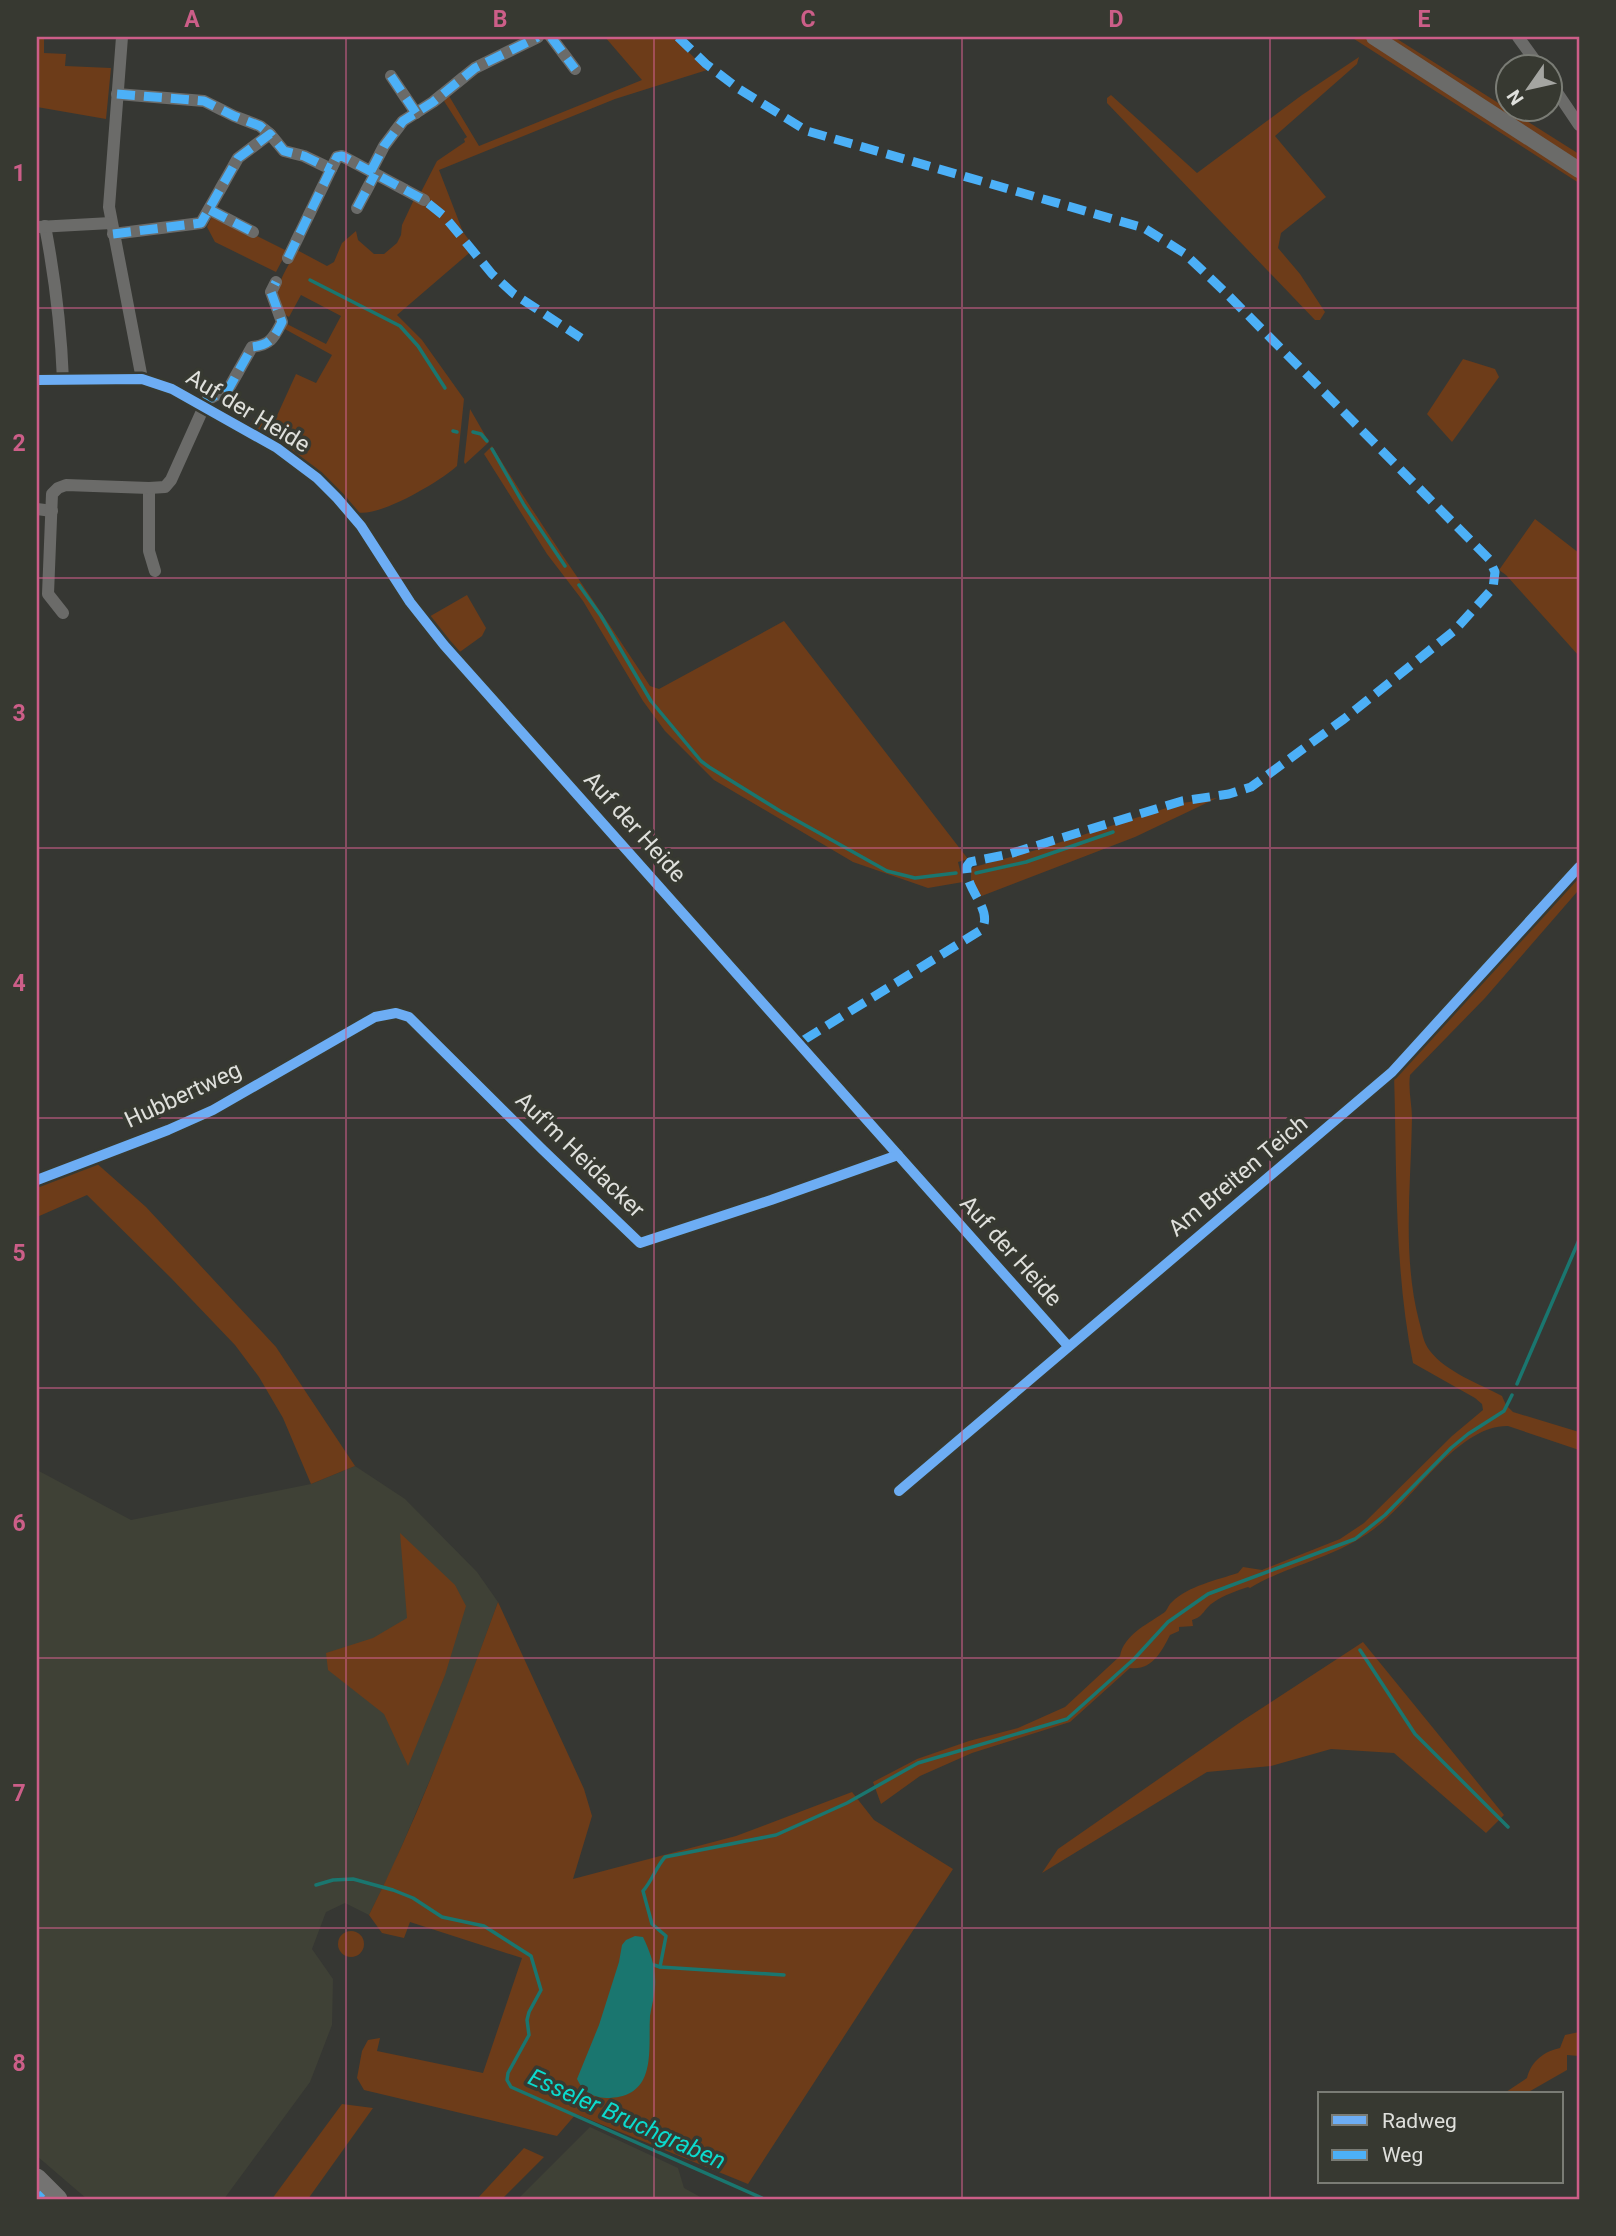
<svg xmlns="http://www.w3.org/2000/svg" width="1616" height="2236" font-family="Roboto,sans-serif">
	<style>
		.built { fill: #3f4136 }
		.green { fill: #6d3c19 }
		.water { fill: #1a766f }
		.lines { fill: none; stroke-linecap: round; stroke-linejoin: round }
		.stream { stroke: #1a766f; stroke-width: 3.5 }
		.minor { stroke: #6b6b69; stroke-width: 12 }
		.tertiary { stroke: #6b6b69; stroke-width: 16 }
		.primary { stroke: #747372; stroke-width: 19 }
		.quiet { stroke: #4cb0f7; stroke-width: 9; stroke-dasharray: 18 9; stroke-linecap: butt }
		.cycleway-casing { stroke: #373931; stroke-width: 15 }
		.cycleway { stroke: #6dadf4; stroke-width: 10 }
		.grid { fill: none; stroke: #cc5e88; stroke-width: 2; stroke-opacity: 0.55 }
		.labels { text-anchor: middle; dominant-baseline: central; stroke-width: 7; stroke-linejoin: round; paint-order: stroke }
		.street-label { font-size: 23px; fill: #dfe0dc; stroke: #373931 }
		.water-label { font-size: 24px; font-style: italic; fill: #0bdbce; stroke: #373931 }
		.neatline { fill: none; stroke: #cc5e88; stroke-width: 2.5 }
		.grid-label { font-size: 23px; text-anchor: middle; font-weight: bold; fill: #cc5e88 }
	</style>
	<rect width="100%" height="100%" fill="#363733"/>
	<!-- built -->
	<g class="built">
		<polygon points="355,1466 405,1499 477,1572 498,1602 452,1728 392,1869 369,1915 345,1903 326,1912 312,1949 333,1979 332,2025 310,2082 224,2199 87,2199 37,2156 37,1470 131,1520 311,1484"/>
		<polygon points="590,2127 678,2168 684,2188 704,2199 518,2199"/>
	</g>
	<!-- green -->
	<g class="green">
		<polygon points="37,37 44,37 44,53 66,54 65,66 111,68 106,119 37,107"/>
		<path d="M605,37H673L707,70L615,99L439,170L463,232L475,248L397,315L422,340L464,399L457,466C441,481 377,519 356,512L249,427L254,418L267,423L275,420L296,374L316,383L332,355L283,328L285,323L326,344L341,316L301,295L289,317C262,303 287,268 297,250L327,266L334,262L342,243L356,231L358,240L374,254H384L397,243L401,235L402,225L418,191L421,192L437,161L465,142L464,139L467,137L444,101L449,96L479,146L642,80Z"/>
		<polygon points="1351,37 1394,37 1579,154 1579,183"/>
		<polygon points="1359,57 1357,64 1275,136 1326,197 1281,233 1278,248 1300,274 1325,312 1320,320 1315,320 1107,103 1107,98 1111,95 1197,173 1302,95"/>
		<polygon points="213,214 287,251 276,272 215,242 207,227"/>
		<polygon points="1463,359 1495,369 1499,377 1452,442 1427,414"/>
		<polygon points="470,409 489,442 465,464 464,462"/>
		<path d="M492,446C542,528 598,606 650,686L659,689L784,621L968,859L958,862L963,882L928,888L853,862L714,780L665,731L643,701L583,601L547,554L484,454Z"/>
		<polygon points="1535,519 1579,553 1579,656 1506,575 1499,570"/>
		<polygon points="467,595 486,628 482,636 457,654 427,618"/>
		<polygon points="1217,798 1135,837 979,897 971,882 971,869 974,867 1036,850 1182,803"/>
		<path d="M1579,871V888L1577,892L1485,998L1410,1075C1408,1090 1412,1104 1412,1118C1411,1185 1402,1255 1419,1321C1422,1331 1423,1343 1430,1351C1446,1372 1480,1384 1502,1396L1506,1405L1513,1412L1579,1432V1450L1508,1426C1462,1425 1419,1490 1387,1518C1344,1558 1295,1561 1250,1588L1248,1587C1236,1591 1224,1595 1214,1602C1204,1608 1204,1617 1192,1620L1193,1626L1179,1627V1631L1170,1635C1162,1651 1152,1671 1130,1668L1070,1722L972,1753L920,1776L881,1804L873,1782L917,1759L969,1741L1018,1728L1065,1707L1120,1656C1124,1635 1146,1625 1162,1614C1168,1611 1167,1606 1172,1602C1188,1586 1217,1580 1238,1573L1243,1567L1262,1570L1340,1539L1364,1523L1452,1436L1483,1410L1482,1404L1475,1398L1413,1363C1394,1269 1397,1170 1394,1074Z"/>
		<polygon points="94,1161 146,1207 276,1347 355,1466 311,1484 283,1418 259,1377 235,1345 171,1278 87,1195 37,1217 37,1183"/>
		<polygon points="400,1533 455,1585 466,1606 445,1675 408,1766 384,1714 328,1670 326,1653 373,1638 407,1618"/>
		<path d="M498,1602L584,1789L592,1816L573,1879L736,1836L852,1792L874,1820L953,1869L748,2184L576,2114L557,2136L364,2090L357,2078L362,2051L368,2040L380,2038L377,2051L483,2073L522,1958L410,1922L404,1938L382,1933L369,1915C420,1814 459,1708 498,1602Z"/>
		<polygon points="1363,1642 1504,1815 1486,1833 1394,1753 1331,1749 1271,1766 1207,1772 1042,1873 1058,1849 1242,1721"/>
		<circle cx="351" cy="1944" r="13"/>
		<path d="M1579,2032V2056L1567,2055V2070L1525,2094H1503L1527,2078C1531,2061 1545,2051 1560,2048L1565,2035Z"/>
		<polygon points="342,2104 373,2108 308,2199 272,2199"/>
		<polygon points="524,2148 544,2157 502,2199 477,2199"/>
	</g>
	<!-- water -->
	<path class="water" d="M635,1936L643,1937C652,1956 658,1973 654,1995C653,2002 651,2009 650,2016C648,2051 658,2098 606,2098C592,2097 583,2092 577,2079L599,2025L619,1962L622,1945L626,1940Z"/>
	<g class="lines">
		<!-- stream -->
		<g class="stream">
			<polyline points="310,280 400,326 418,346 445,388"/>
			<polyline points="453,431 457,432"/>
			<polyline points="473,432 481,434 487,441"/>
			<polyline points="492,449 524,505 565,566"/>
			<polyline points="579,585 601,616 651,701 701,761 709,767 780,811 887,871 915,878 956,873"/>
			<polyline points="976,873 1026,862 1113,832"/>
			<polyline points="1517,1384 1579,1240"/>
			<polyline points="1360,1650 1415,1734 1508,1827"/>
			<polyline points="316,1885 333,1880 353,1879 393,1890 413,1898 442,1917 484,1926 531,1956 541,1990 529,2012 527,2020 529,2035 508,2073 507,2080 511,2087 764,2199"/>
			<path d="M654,1965L660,1967L666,1936L652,1924L643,1891C652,1881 656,1867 665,1857L776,1835L847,1803L918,1763L1067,1719L1134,1659L1168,1622L1208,1594L1355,1539L1385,1515L1451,1448L1468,1434L1504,1411L1512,1395"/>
			<polyline points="660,1967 784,1975"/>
		</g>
		<!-- minor -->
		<g class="minor">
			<polyline points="122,37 109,207 142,379"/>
			<polyline points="551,37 575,69"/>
			<polyline points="1518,37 1539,66"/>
			<polyline points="391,76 416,113"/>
			<polyline points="1550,82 1579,125"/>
			<polyline points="117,94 204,101 234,116 260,126 270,134"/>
			<polyline points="371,171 384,146 403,121 433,102 475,68 538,37"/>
			<polyline points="357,208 375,174"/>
			<polyline points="210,210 253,232"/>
			<path d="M45,226C55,278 61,328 63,380"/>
			<polyline points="38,227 111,223"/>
			<polyline points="113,234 201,223 238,158 270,134 284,151 304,156 331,169"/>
			<polyline points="288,258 337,157 342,156 424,200"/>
			<polyline points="37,380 142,379 172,389 277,448 317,478 337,498 361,526 410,602 444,645 1068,1346"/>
			<polyline points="149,488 149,551 155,571"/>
			<polyline points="37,509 52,511"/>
			<path d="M63,613L48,594L52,494L58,488L66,485L149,488L165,487L171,480L207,400L229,388L252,347C271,345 274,337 282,322L271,292L276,282"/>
			<polyline points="37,1180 168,1130 213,1110 375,1017 396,1013 409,1017 543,1150 640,1243 771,1200 898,1155"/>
			<polyline points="899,1491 1392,1072 1579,867"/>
		</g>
		<!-- tertiary -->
		<polyline class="tertiary" points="1374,37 1579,170"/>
		<!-- primary -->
		<polyline class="primary" points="37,2178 58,2199"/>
		<!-- quiet -->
		<g class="quiet">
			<polyline points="551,37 575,69"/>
			<path d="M678,37L706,64L739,89L807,131L1144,228L1184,253L1225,292L1489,559L1495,572L1493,588L1455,630L1344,719L1251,787L1229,794L1182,801L1009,854L970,862L967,866C964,890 995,910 981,930L799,1043"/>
			<polyline points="391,76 416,113"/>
			<polyline points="117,94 204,101 234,116 260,126 270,134"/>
			<polyline points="371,171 384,146 403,121 433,102 475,68 538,37"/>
			<polyline points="357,208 375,174"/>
			<polyline points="210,210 253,232"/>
			<polyline points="113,234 201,223 238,158 270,134 284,151 304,156 331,169"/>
			<polyline points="288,258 331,169 337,157 342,156 424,200 444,216 492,274 514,294 581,338"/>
			<path d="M203,407L207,400L229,388L252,347C271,345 274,337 282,322L271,292L276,282"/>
			<polyline points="37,2194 42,2199"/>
		</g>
		<!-- cycleway casing -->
		<g class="cycleway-casing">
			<g id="cycleway">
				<polyline points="37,380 142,379 172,389 277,448 317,478 337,498 361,526 410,602 444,645 1068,1346"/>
				<polyline points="37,1180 168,1130 213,1110 375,1017 396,1013 409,1017 543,1150 640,1243 771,1200 898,1155"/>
				<polyline points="899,1491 1392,1072 1579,867"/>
			</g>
		</g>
		<!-- cycleway -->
		<use href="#cycleway" class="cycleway"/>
	</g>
	<!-- grid -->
	<path class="grid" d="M346,37V2199M654,37V2199M962,37V2199M1270,37V2199M37,308H1579M37,578H1579M37,848H1579M37,1118H1579M37,1388H1579M37,1658H1579M37,1928H1579"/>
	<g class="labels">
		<!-- street labels -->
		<g class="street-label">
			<text transform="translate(248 411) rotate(31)">Auf der Heide</text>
			<text transform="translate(635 827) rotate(48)">Auf der Heide</text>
			<text transform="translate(183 1095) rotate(-25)">Hubbertweg</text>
			<text transform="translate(580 1155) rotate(44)">Auf'm Heidacker</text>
			<text transform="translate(1238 1176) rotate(-40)">Am Breiten Teich</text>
			<text transform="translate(1011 1251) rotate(48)">Auf der Heide</text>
		</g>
		<!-- water labels -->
		<g class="water-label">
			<text transform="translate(627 2119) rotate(24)">Esseler Bruchgraben</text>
		</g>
	</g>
	<!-- border -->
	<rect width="1616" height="2236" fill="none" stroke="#373931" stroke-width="77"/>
	<!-- legend -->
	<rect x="1318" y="2092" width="245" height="91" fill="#373931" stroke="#7a7c75" stroke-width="2"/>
	<rect x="1332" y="2115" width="35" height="10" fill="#6dadf4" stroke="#7a7c75" stroke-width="2"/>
	<text x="1382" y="2128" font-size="21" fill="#dfe0dc">Radweg</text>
	<rect x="1332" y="2150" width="35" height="10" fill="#4cb0f7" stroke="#7a7c75" stroke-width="2"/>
	<text x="1382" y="2162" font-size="21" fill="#dfe0dc">Weg</text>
	<!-- north arrow -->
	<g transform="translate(1529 88) rotate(236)"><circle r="33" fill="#373931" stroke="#7a7c75" stroke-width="2"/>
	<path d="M0-5L12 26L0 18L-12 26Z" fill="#a4a5a1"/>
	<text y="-10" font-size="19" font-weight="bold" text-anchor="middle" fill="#dfe0dc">N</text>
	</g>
	<rect x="38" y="38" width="1540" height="2160" class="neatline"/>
	<g class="grid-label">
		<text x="192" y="27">A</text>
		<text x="500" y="27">B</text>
		<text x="808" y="27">C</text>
		<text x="1116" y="27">D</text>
		<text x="1424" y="27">E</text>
		<text x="19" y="181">1</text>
		<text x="19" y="451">2</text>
		<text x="19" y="721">3</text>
		<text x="19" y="991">4</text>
		<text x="19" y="1261">5</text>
		<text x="19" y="1531">6</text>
		<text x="19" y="1801">7</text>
		<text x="19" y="2071">8</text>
	</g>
</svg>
